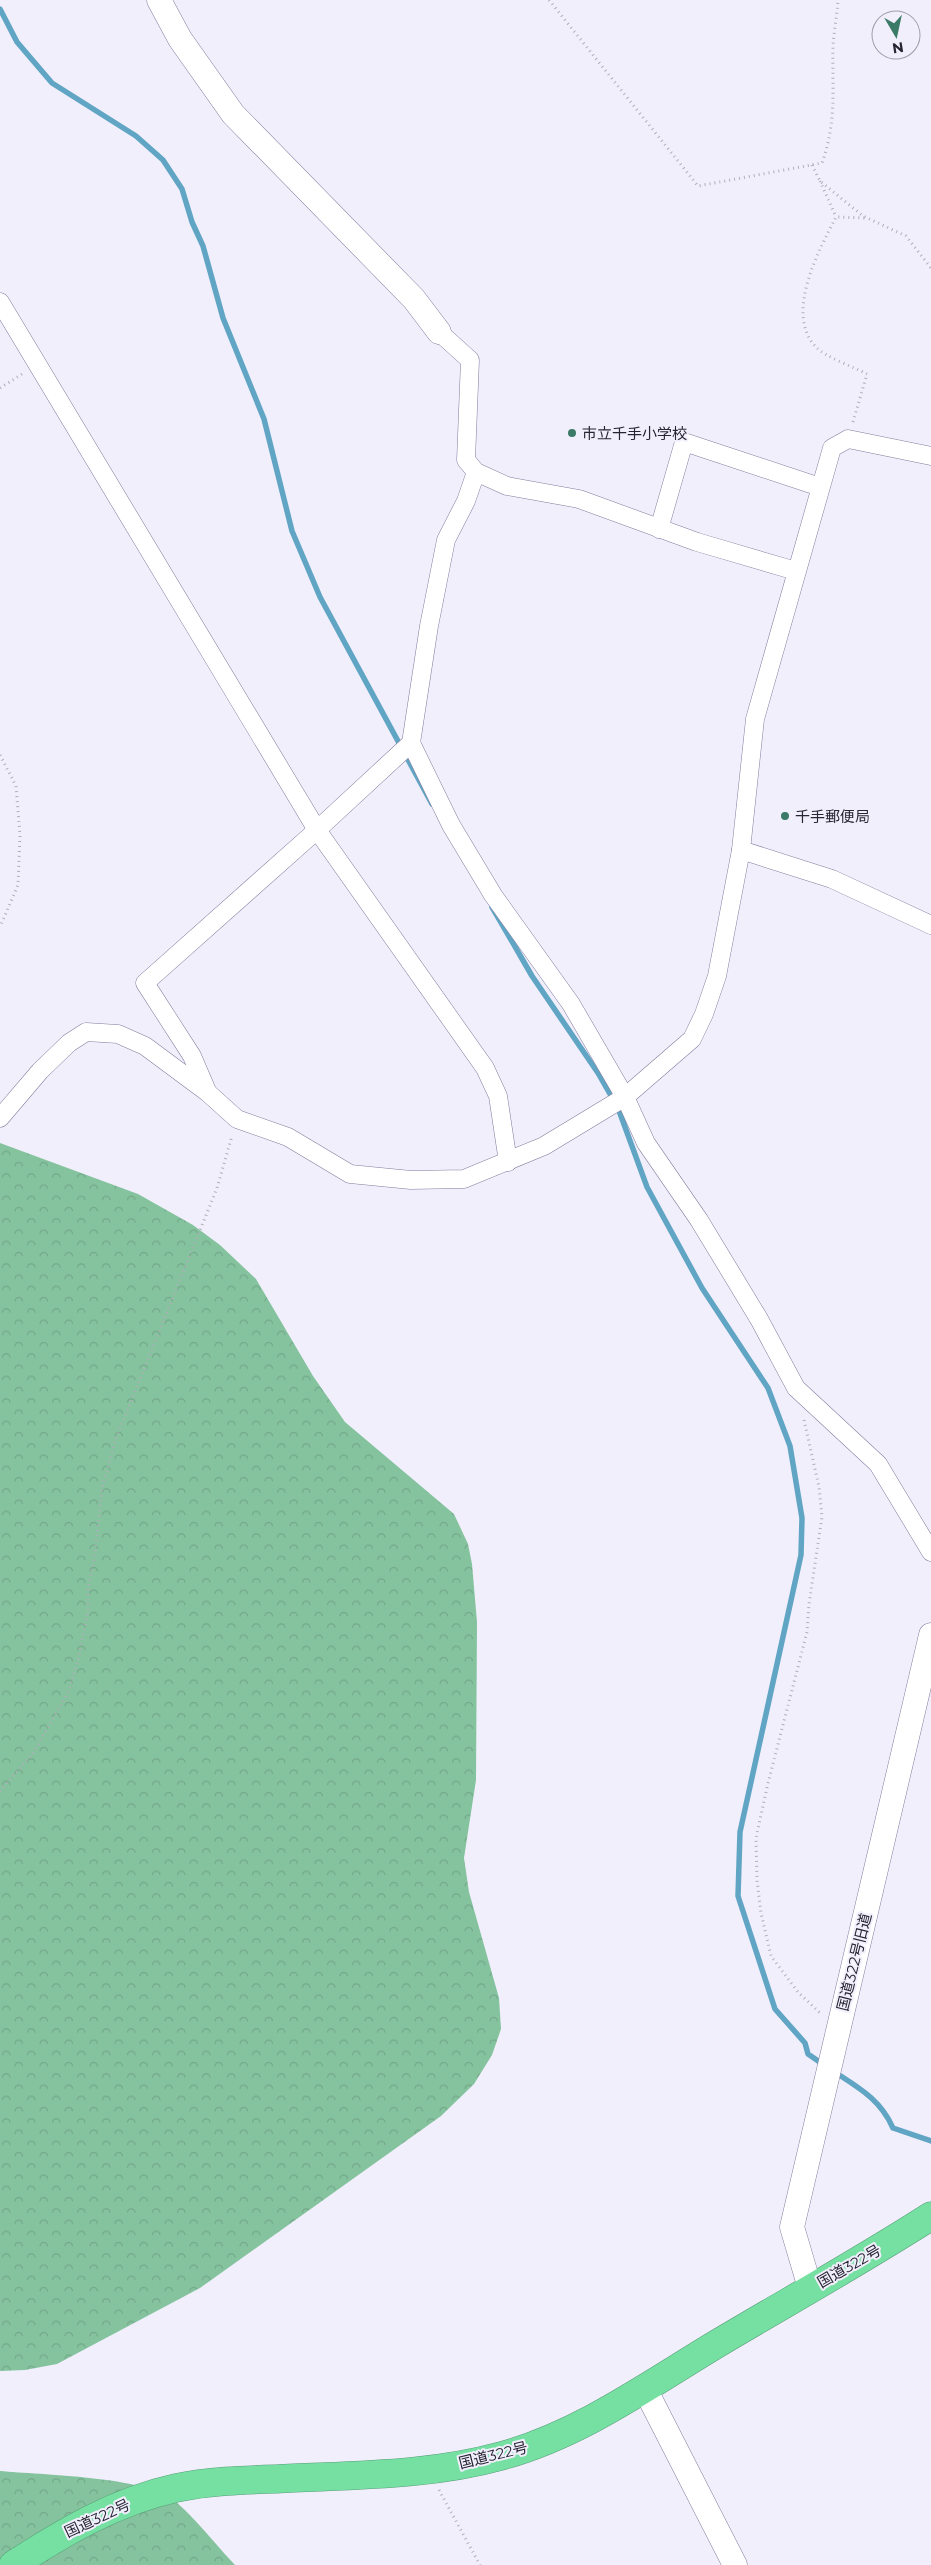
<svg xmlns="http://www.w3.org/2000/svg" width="931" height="2565" font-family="Montserrat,'Noto Sans JP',sans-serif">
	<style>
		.forest { fill: url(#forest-crowns) }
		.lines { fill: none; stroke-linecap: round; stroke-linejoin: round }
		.stream { stroke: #61a5c4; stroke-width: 5.5 }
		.street-casing { stroke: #837c9c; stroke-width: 19 }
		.secondary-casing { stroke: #837c9c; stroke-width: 25 }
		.highway-casing { stroke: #5a9f7a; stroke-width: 29 }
		.path { stroke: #b1aebb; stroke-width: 3; stroke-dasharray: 1 4; stroke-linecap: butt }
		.street { stroke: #fff; stroke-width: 18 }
		.secondary { stroke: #fff; stroke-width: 24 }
		.highway { stroke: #75e0a1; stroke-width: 28 }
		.poi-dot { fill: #3b7a67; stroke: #f2effd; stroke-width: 2 }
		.labels { text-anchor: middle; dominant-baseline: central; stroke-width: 4; stroke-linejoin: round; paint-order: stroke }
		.poi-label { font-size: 15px; fill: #282532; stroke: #f2effd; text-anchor: start }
		.street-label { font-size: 15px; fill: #282532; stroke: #f2effd }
	</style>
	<defs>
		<pattern id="forest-crowns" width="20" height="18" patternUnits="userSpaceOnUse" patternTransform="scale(1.25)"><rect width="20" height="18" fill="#85c39e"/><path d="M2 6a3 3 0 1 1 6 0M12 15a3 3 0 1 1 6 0" fill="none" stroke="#73a789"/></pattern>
	</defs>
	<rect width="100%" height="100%" fill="#f2effd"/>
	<!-- forest -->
	<g class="forest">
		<polygon points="0,1143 138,1194 193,1225 220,1245 256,1279 313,1376 345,1422 454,1514 468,1544 472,1564 477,1622 476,1780 464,1858 469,1892 499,1998 501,2029 492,2055 474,2084 441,2116 200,2288 57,2364 25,2370 0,2371"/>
		<path d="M0,2471C41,2475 145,2476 175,2501C197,2520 215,2544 235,2565H0Z"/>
	</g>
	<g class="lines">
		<!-- stream -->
		<g class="stream">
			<polyline points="0,9 17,42 52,83 136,136 163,160 182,189 192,222 203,246 223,318 264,419 292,531 320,597 432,804"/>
			<polyline points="492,907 532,976 598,1073 618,1108 647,1187 702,1288 768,1388 790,1446 802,1518 801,1555 740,1832 738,1896 775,2009 805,2043 808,2054 824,2065"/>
			<path d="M833,2071C859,2088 880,2099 893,2128L931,2141"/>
		</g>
		<!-- street casing -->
		<g class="street-casing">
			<g id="street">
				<polyline points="0,302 317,830 485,1068 498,1096 508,1162"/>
				<polyline points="439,332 470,360 466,460 476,472 507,486 579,499 697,542 796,571"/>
				<polyline points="659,529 684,442 820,487"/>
				<polyline points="411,743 451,825 493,895 571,1004 625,1097 646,1143 699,1220 759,1319 796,1388 878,1464 931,1552"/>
				<polyline points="741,850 832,879 931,925"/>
				<polyline points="207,1091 192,1056 145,983 317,830 411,743 429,626 446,540 466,501 476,472"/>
				<polyline points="0,1118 40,1071 69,1043 86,1032 118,1034 145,1046 207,1092 237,1119 288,1137 350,1174 411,1180 464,1179 544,1146 625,1097 692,1039 704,1014 717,976 741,850 755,719 832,448 848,439 931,456"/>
			</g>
		</g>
		<!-- secondary casing -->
		<g class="secondary-casing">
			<g id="secondary">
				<polyline points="159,0 180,39 233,114 414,299 439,332"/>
				<polyline points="810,2288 792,2227 931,1635"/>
				<polyline points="644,2387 735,2565"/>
			</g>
		</g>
		<!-- highway casing -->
		<g class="highway-casing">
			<path id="highway" d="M13,2565C64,2532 116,2501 176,2488C209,2481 243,2480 276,2479C350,2475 429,2476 501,2456C579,2435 647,2386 715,2345C787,2302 861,2261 931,2216"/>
		</g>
		<!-- path -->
		<g class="path">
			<path d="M549,0L698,186L822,163C837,121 832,89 833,46C834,31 837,15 838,0"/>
			<polyline points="812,165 820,181 863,216 906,236 931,268"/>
			<polyline points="820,181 836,217"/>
			<polyline points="0,388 22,374"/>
			<path d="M853,422L867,374C854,367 825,357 816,347C784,314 819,250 836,217L866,218"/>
			<polyline points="0,755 16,786 20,835 18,885 0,927"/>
			<polyline points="804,1420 819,1487 822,1517 809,1604 807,1632 768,1783 756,1838 757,1880 761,1913 771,1956 798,1992 821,2014"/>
			<polyline points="0,1791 33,1753 68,1693 78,1661 88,1610 88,1589 95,1554 102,1488 117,1436 217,1188 232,1136"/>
			<polyline points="439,2490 480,2565"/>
		</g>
		<!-- street -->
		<use href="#street" class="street"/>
		<!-- secondary -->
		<use href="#secondary" class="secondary"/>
		<!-- highway -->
		<use href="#highway" class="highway"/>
	</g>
	<!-- markers -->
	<g class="poi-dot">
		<circle cx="572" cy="433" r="5"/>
		<circle cx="785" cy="816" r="5"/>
	</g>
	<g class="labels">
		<!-- poi labels -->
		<g class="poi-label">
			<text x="582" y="433">市立千手小学校</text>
			<text x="795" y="816">千手郵便局</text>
		</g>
		<!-- street labels -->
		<g class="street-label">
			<text transform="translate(854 1962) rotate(-76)">国道322号旧道</text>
			<text transform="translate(849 2266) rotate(-30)">国道322号</text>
			<text transform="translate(493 2455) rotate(-14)">国道322号</text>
			<text transform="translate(97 2518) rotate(-25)">国道322号</text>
		</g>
	</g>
	<!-- north arrow -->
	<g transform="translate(896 35) rotate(171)"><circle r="24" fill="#f2effd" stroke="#a19eac"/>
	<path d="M0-4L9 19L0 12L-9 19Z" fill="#3b7a67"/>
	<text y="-8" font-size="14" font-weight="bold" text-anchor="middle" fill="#282532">N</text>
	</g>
</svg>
